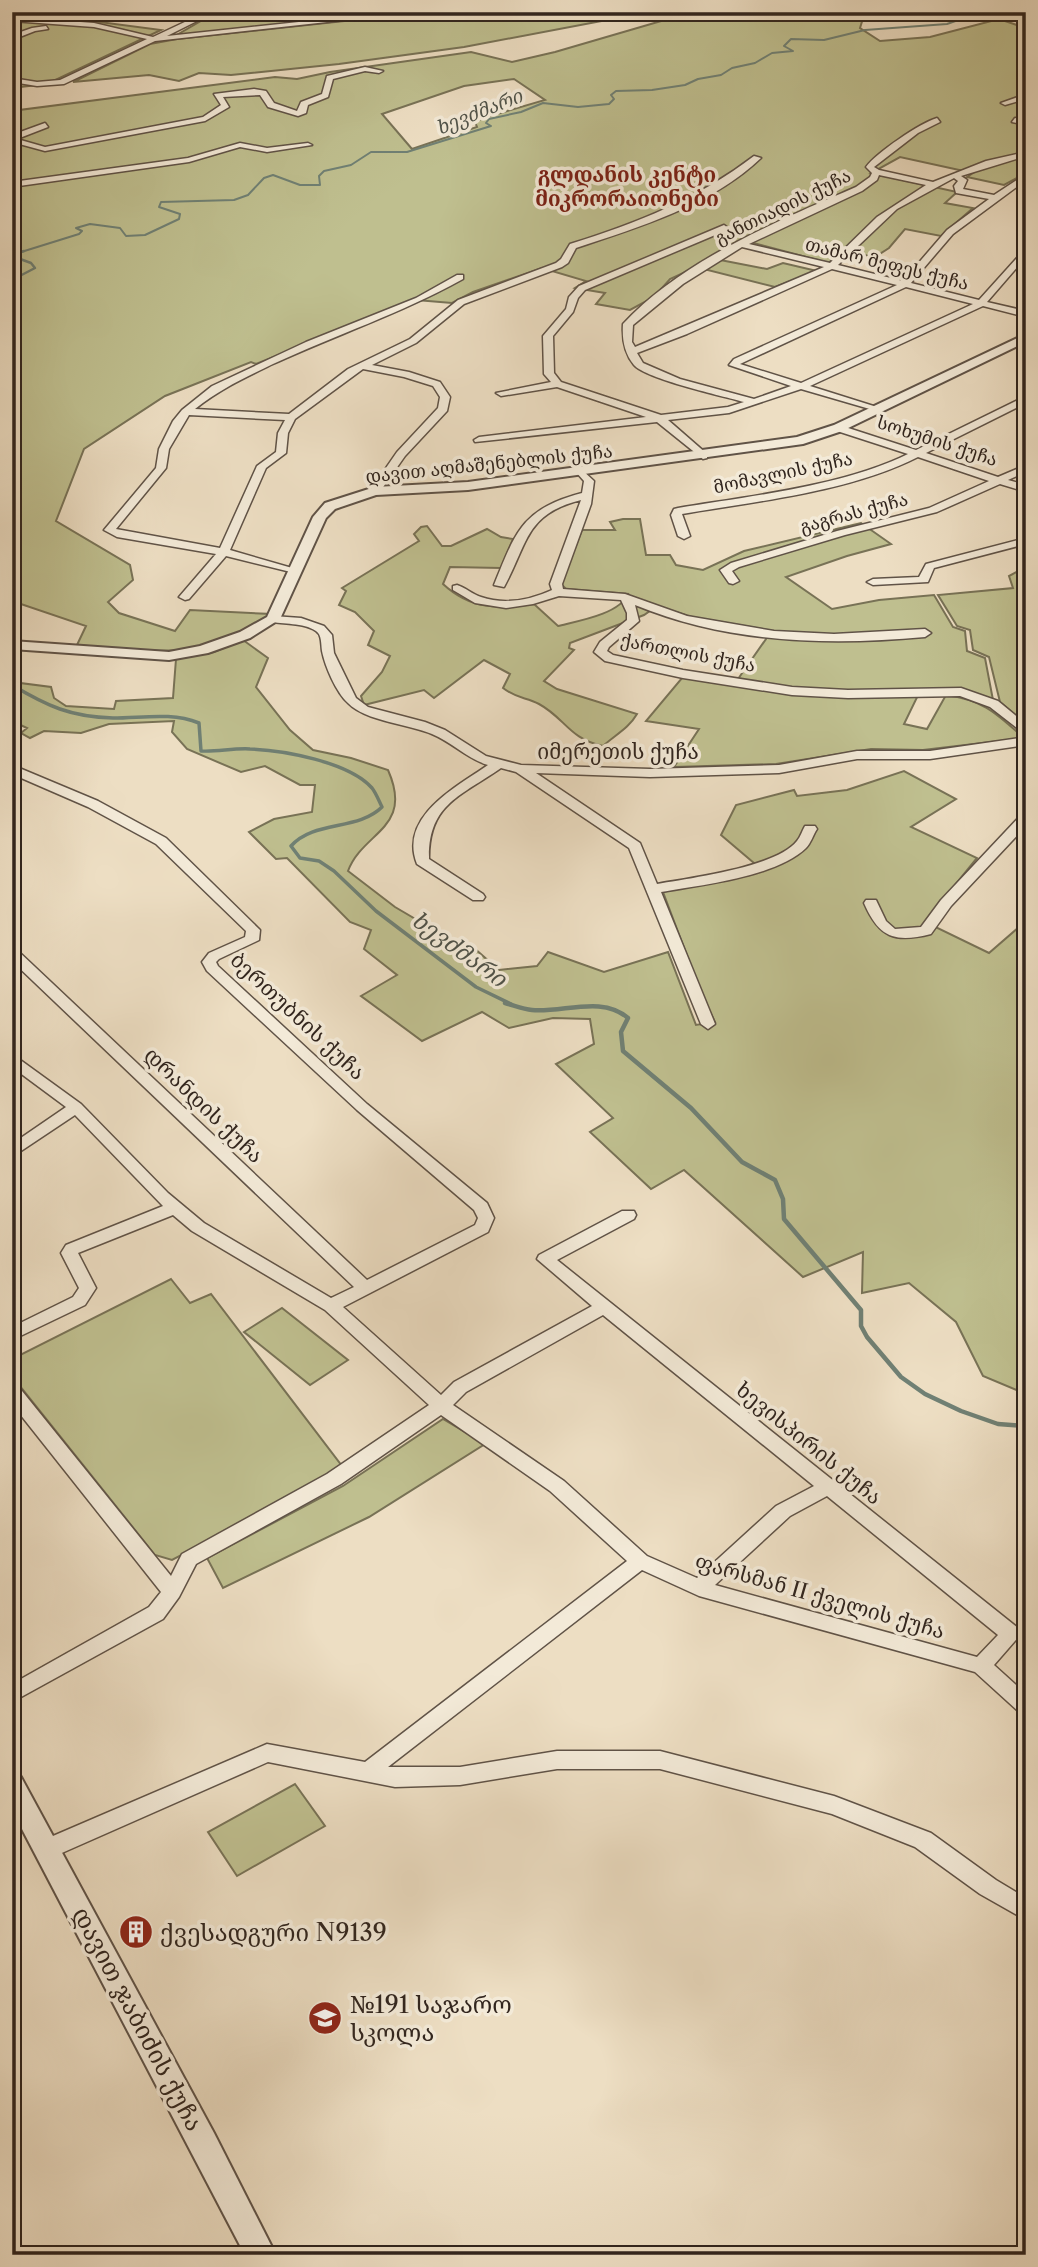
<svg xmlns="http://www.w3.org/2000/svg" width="1038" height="2267" font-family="'Libre Caslon Text','Noto Serif Georgian',serif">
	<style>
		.green { fill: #bfbf8f; stroke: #787256; stroke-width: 2; fill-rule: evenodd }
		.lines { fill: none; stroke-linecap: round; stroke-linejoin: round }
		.stream-far3 { stroke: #708074; stroke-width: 2 }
		.stream-far2 { stroke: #708074; stroke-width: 2.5 }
		.stream-far1 { stroke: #708074; stroke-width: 3.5 }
		.stream { stroke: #708074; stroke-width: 4.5 }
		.minor-casing { stroke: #605347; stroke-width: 3 }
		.tertiary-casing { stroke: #605347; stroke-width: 4 }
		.minor { fill: #f3ead8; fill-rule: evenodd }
		.tertiary { fill: #f3ead8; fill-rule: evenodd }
		.labels { text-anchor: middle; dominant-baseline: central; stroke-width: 7; stroke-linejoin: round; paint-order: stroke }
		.far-street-label { font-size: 18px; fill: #31251e; stroke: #f3ead8 }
		.far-water-label { font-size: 19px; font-style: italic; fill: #505349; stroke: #f3ead8 }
		.far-quarter-label { font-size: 21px; font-weight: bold; fill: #7a1f14; stroke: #f3ead8 }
		.street-label { font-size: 21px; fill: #31251e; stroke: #f3ead8 }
		.water-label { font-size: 23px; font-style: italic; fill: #505349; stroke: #f3ead8 }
		.near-poi-label { font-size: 24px; fill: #31251e; stroke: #f3ead8; text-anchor: start }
		.near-street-label { font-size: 24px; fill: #31251e; stroke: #f3ead8 }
	</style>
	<rect width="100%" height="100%" fill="#eddec3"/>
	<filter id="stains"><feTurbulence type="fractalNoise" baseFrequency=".00286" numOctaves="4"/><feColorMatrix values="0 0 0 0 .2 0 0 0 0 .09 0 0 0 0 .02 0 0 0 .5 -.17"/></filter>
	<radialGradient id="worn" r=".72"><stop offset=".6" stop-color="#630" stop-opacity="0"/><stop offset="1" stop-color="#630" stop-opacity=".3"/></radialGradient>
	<!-- green -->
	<g class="green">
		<polygon points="12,12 23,12 161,30 47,84 12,88"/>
		<polygon points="217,12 405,12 175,36 199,22 196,21"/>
		<polygon points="428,12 649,12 464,47 339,64 231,75 199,73 179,81 149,75 73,82 150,44 177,39"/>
		<path d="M736,12H865L860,28L880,41L930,37L999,19L1026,28V173L1004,185L967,177L973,173L900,157L871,173L957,192L945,203L973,208L941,236L905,229L889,248L875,257L840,250L829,263L742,240L710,258L767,269L783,263L817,271L775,287L696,267L670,279L654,297L630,310L596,304L605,293L575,288L586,281L542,268L473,292L452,303L416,300L256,364L251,362L165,396L84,449L56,521L130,565L133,580L108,602L119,613L175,631L190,610L271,614C223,663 138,651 77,645L86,626L12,601V111L275,77L297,79L330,72L471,52L512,62L555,52L668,19ZM514,79L545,100L483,118L475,122L477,127L412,149L382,114L464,86Z"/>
		<path d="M623,519H640L646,555H670L676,565L703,570L744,551L861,523L891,544L847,556L786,577L832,609L879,600L934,595L953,627L965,631L967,651L985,658L993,700L921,689L904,724L927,729L946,695C984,700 997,714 1024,738L923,750L871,749L776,764L674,767L699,729L646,721L687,672L738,679L766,639L768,630L692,617L657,606L644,615L570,643L569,648L574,650L544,681L557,689L637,714C629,728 615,735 603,746C569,739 565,718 539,704C526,697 517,699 503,688L510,674L484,660L434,698L424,690L364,705L361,696L382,672L390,656L368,645L374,631L355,612L339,605L346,591L342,588L419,541L414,534L421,527L427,526L442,546H451L487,529L501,537L513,539L501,568L450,567L443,584C471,610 498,609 534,604L558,626C578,621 620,614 628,594L566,589L561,584L582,530H615L610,522Z"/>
		<polygon points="1026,567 1026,724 1000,702 989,657 973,650 970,630 957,626 938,595 1013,588 1009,576"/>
		<path d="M243,640L268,658L256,687L290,730L313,750L351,758L388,770C414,829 363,831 348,871L395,907L453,941L475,949L499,970L537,966L548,952L604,972L668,952L696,1025L715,1022L703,998L663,892L761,869L721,835L736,805L794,790L797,796L847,790L904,771L956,799L911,827L977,858L925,922L989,953L1026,921V1394L983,1376L956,1322L909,1283L862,1293L863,1252L803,1277L684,1170L651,1189L590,1132L613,1118L556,1064L594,1044L590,1019L553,1018L509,1028L482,1012L422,1041L361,996L397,975L364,949L371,930L350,922L287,858L276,859L249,832L274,819L312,812L315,785H300L265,766L241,772L187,749L172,732L174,721L109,724L81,733L44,731L30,738L21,733L27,728L12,721V682L51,687L54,698L66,706L114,709L116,701L173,698L176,659L214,652Z"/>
		<polygon points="171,1279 190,1303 211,1294 345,1470 172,1560 155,1555 12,1376 12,1359"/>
		<polygon points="282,1308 348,1360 310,1385 244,1332"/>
		<polygon points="443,1419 485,1444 369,1517 223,1588 207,1558 343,1486"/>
		<polygon points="295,1784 325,1826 237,1876 208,1832"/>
	</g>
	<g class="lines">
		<!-- stream-far3 -->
		<polyline class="stream-far3" points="18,253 79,234 82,231 76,228 90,224 120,228 126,236 145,235 179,219 180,214 159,207 161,202 234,200 248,195 264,178 273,175 300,185 320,185 319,176 324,171 351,165 371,152 407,152 491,126 486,123 489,119 521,112 543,103 578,107 609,104 614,99 611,95 616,91 652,90 685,85 698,79 721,75 732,68 755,63 772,53 793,51 784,46 791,39 824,40 865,30 947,24 978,13"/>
		<!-- stream-far2 -->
		<g class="stream-far2">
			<polyline points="12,255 24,251"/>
			<polyline points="12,256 31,263 35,268 12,280"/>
		</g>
		<!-- stream-far1 -->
		<path class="stream-far1" d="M12,685C47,706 71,717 113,718C143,718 171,712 199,723L201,751C217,752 233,748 250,749C283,750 349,762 372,788C376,793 379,801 382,807C358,831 314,820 291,846L300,858L319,861L334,871L376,911L476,987L511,1004"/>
		<!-- stream -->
		<path class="stream" d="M505,1003C513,1005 523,1009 532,1010C563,1013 602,995 628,1018L621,1032L623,1051L691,1108L742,1162L775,1180L783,1199L784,1219L861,1310V1326L867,1337L901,1377L925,1394L961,1411L998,1424L1026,1426"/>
		<!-- minor casing -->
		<g class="minor-casing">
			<g id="minor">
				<polygon points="206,12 215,12 167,36 393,12 418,12 155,41 64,84 37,86 12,82 12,78 37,82 60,80 147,39 94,27 12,21 12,17 94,23 153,37"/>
				<polygon points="46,26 48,29 35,31 12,40 12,35 32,28"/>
				<polygon points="365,67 383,71 379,73 365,71 333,79 328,97 308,105 306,113 298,116 268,107 260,95 223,97 229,107 205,121 45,151 12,142 12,135 45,123 48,127 17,139 45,147 203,117 221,105 214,94 254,89 266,91 274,103 297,111 301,102 322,94 327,76"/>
				<polygon points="1026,94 1026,99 1005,105 1001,103"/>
				<path d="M937,118L940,122L918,133L874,167L879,170L933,182L986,161L1026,152V156L961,176L967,180L963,189L994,195L1026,174V180L953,234L911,283L979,300L1026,248V257L987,302L1026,311V317L983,306L810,386L880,408V412L801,389L729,413L668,420L707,454V458L703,459L657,422L475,442L474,440L479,437L646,417L557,387L501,396L496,393L551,382L544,374L543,336L566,309L569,297L579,286L724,225L728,228L727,230L585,290L578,298L573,312L553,336L554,373L561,382L661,415L728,407L744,402C723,396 646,379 634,365C624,353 622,339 623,324C682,260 778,221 856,187L870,177L872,173L866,167C876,153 920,123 937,118ZM879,175L926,185L877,217L830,263L749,244L862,191L877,180ZM954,178L958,181L954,186L956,193L989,199L947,230L903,281L838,265L897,209ZM742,247L824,267L635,347L632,342L633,325L683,284ZM832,269L897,285L734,359L729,365L791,386L754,399L680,379L643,363L637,353L687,334ZM906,287L973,304L801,383L740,364Z"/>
				<polygon points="1015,118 1026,121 1026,125 1012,122"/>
				<polygon points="240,143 267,148 308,143 312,145 267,152 240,147 189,162 12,187 12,182 188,158"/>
				<path d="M754,156L761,158C712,205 640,227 576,248L568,263L562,267L464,304L416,343L372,365L409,372L440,382L450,397L447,411L405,456L379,493L370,491L397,452L438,408L440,397L433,386L404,377L363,369L295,419L288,433L286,453L266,468L230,550L299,570V574L226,556L189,599L185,600L179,597L216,554L117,537L104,530L156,468L159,449L173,421L182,410L212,386L306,342L416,298L457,275H463V279C402,313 336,335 273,364C244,378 220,389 195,409L289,414L348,369L410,339L458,300L556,263L561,259L570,244C637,223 698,199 754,156ZM189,415L285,420L278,433L276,452L257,466L220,548L116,529L166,468L169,449Z"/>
				<path d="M1026,396V403L926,453L998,477L1026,465V472L1008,480L1026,485V492L1000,484L937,512L845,535L739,567L732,571L739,581L733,584L729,583L720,570L731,563L837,531L929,508L989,481L918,457C849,492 758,501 682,514L690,536L684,539L678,536L671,515L674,509L678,508C750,496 843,486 908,454L834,430V426H842L916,450Z"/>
				<path d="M581,469L594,481L591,504L562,584L563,589L625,594L687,616L774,631L834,634L925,629L931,633L925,637C827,646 727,643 635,605L639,621L609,647L607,651L613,655L683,670L792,687L848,690L961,688L998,701L1026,724V735L990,707L960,696L848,698L792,695L683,678L605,661L594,652L600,642L627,620V613L621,600L559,596L533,604L506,608L475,603L453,590V586L457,585C466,588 472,594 481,597C504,605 530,600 552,590L550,584L581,500C525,514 528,543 504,587L494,585C516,531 522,509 582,493L584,481L576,472Z"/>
				<polygon points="1026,538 1026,544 934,568 928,582 873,585 867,582 873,579 919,577 926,564"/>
				<path d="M273,616L301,618L324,626L332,635L334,653L356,698L368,707L425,722L445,730L486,756L521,765L650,769L779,765L857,751H930L1026,737V745L930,759H857L779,773L650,777L536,773L640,843L657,884C690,878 777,867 797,841C801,836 802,831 805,826H815L817,829C813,835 811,843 806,848C776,877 701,885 661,892L715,1024L708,1029L701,1024L629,848L516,772L501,768C461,796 428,804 429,859L483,894L485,897L483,900H473L417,864C398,816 458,786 488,765C467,759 452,742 432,734C408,724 365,721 348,703C336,692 325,666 322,651C321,644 322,635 316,631C303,622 283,625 269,621V617Z"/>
				<path d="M12,765L98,801L166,838L260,930L259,940L219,959L216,962L218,966L367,1104L487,1203L494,1218L488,1232L343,1307L441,1395L454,1382L592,1306L537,1259L539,1255L622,1211H634L636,1215L634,1219L557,1260L1018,1628L1021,1634L994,1665L1026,1694V1714L1019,1712L975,1672L699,1596L642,1570L388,1767H460L557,1751H660L834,1796L931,1833L996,1880L1026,1898V1920L980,1894L915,1847L832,1814L660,1769H557L460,1785L395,1787L268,1762L55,1856L47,1858L39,1856L36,1849L39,1842L267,1744L365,1762L627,1561L550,1491L441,1415L341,1484L196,1564L179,1597L163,1619L12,1702V1684L149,1607L161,1592L12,1404V1385L18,1386L171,1576L182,1554L327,1474L429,1405L325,1310L192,1231L173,1215L78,1253L96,1288L85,1305L12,1340V1327L73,1297L79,1288L61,1253L66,1245L163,1206L75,1115L12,1157V1144L66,1107L12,1067V1054L81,1104L168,1193L204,1223L331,1298L354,1287L12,961V949L17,950L367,1280L475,1225L478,1218L474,1210L357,1110L207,971L202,962L209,953L245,937L246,931L156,844L88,807L12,774ZM603,1315L814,1486L776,1506L697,1578L647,1556L564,1481L453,1405L466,1392ZM827,1496L998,1635L977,1657L715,1585L790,1516Z"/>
				<path d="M1026,814V826L951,906L931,934C895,943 879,938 864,903L866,900H876L886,921L895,929L921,927L941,900L1021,815Z"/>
			</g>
		</g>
		<!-- tertiary casing -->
		<g class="tertiary-casing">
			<g id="tertiary">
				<polygon points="1026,334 1026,342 842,431 803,444 468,490 376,495 335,509 326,518 280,619 250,638 208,653 169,660 12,649 12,641 169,652 200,646 240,632 267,617 313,517 325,503 375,487 468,482 797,437 834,425"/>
				<polygon points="12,1774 21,1777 214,2133 276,2255 245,2255 12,1810"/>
			</g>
		</g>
		<!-- minor -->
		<use href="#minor" class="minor"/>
		<!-- tertiary -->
		<use href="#tertiary" class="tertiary"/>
	</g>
	<!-- icons -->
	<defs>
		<g id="building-disc" transform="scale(1.75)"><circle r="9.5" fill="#8f2418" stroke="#f3ead8"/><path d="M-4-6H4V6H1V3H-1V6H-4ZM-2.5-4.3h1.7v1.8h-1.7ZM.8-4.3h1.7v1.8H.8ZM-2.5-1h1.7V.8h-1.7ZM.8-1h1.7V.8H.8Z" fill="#fff"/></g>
		<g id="school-disc" transform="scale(1.75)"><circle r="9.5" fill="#8f2418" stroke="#f3ead8"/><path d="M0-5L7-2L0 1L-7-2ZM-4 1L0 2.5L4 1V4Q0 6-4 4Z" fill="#fff"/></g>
	</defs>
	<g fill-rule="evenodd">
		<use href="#building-disc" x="136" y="1932"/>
		<use href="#school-disc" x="325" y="2018"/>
	</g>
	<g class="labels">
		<!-- far-street labels -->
		<g class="far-street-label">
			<text transform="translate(783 207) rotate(-26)">განთიადის ქუჩა</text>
			<text transform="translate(887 264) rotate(14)">თამარ მეფეს ქუჩა</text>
			<text transform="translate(937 441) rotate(18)">სოხუმის ქუჩა</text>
			<text transform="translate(489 464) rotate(-6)">დავით აღმაშენებლის ქუჩა</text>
			<text transform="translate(783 473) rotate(-12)">მომავლის ქუჩა</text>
			<text transform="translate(854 513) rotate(-15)">გაგრას ქუჩა</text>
			<text transform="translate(688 653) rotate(11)">ქართლის ქუჩა</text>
		</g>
		<!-- far-water labels -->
		<g class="far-water-label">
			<text transform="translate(479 112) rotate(-22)">ხევძმარი</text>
		</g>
		<!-- far-quarter labels -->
		<g class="far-quarter-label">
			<text x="627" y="174">გლდანის კენტი<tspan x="627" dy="24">მიკრორაიონები</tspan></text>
		</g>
		<!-- street labels -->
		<g class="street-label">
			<text x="618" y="751">იმერეთის ქუჩა</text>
			<text transform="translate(298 1016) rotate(43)">ბერთუბნის ქუჩა</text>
			<text transform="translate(204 1105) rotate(44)">დრანდის ქუჩა</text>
			<text transform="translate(809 1443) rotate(39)">ხევისპირის ქუჩა</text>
			<text transform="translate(820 1596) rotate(16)">ფარსმან II ქველის ქუჩა</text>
		</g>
		<!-- water labels -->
		<g class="water-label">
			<text transform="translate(459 949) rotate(36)">ხევძმარი</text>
		</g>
		<!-- near-poi labels -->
		<g class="near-poi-label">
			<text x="160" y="1932">ქვესადგური N9139</text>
			<text x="350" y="2004">№191 საჯარო<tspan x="350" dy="28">სკოლა</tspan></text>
		</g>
		<!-- near-street labels -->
		<g class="near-street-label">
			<text transform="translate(138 2019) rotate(62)">დავით ჯაბიძის ქუჩა</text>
		</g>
	</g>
	<!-- margin -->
	<rect width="1038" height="2267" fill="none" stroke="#eddec3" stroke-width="42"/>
	<rect x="14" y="14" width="1010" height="2239" fill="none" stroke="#31251e" stroke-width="3.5"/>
	<rect x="21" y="21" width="996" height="2225" fill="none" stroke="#31251e" stroke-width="2"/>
	<rect width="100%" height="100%" filter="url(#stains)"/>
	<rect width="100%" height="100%" fill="url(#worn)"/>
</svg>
